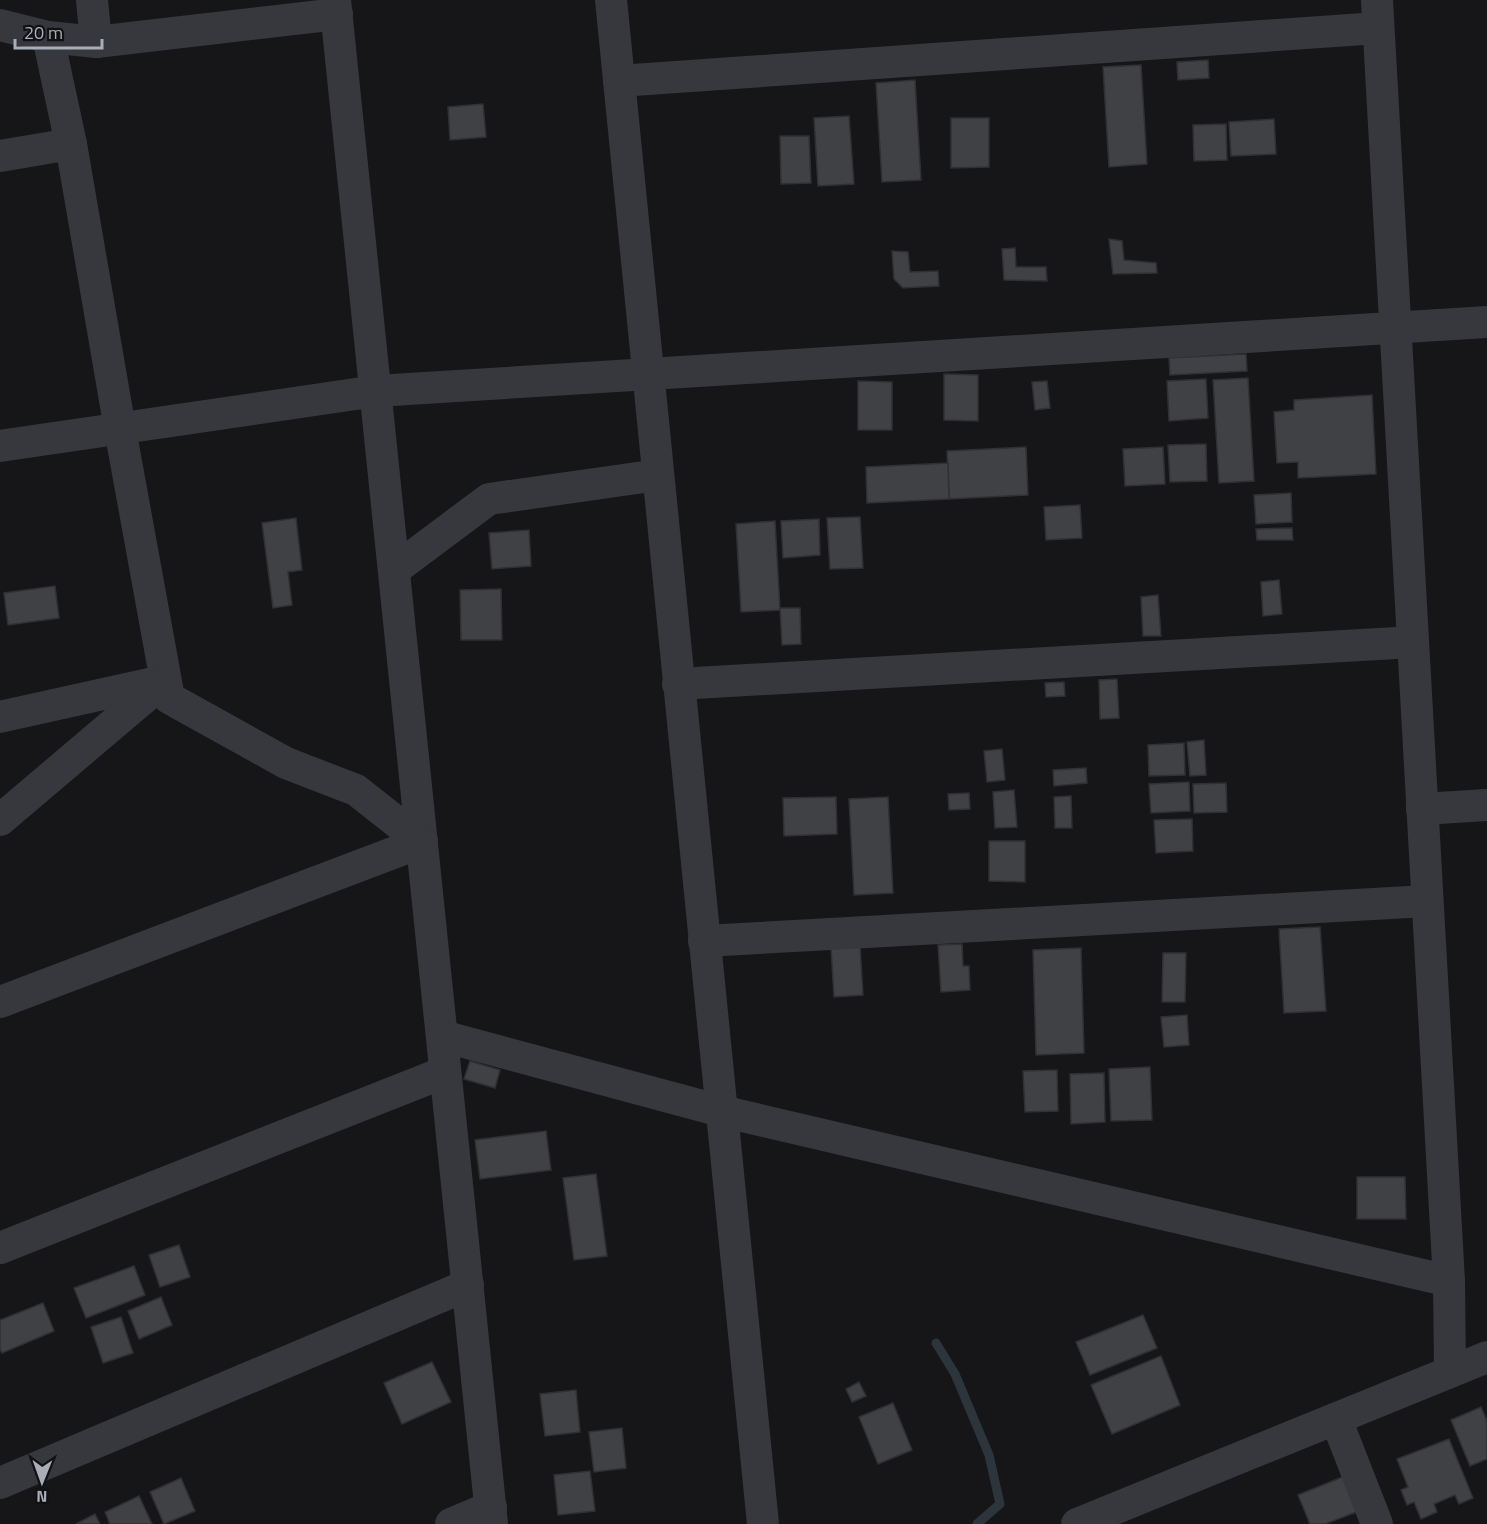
<svg xmlns="http://www.w3.org/2000/svg" width="1487" height="1524" font-family="'Titillium Web',sans-serif">
	<style>
		.lines { fill: none; stroke-linecap: round; stroke-linejoin: round }
		.stream { stroke: #2c353c; stroke-width: 9 }
		.building { fill: #404145; stroke: #303034; stroke-width: 1.5 }
		.street { stroke: #37383d; stroke-width: 32 }
	</style>
	<rect width="100%" height="100%" fill="#161618"/>
	<g class="lines">
		<!-- stream -->
		<polyline class="stream" points="936,1343 955,1374 989,1455 1000,1504 977,1524"/>
	</g>
	<!-- building -->
	<g class="building">
		<polygon points="1208,60 1209,78 1178,80 1177,62"/>
		<polygon points="1141,65 1147,164 1109,167 1103,67"/>
		<polygon points="915,80 921,180 882,182 876,83"/>
		<polygon points="483,104 486,137 450,140 448,107"/>
		<polygon points="849,116 854,184 818,186 814,118"/>
		<polygon points="951,118 989,118 989,167 951,168"/>
		<polygon points="1274,119 1276,154 1231,156 1229,122"/>
		<polygon points="1226,124 1227,160 1194,161 1193,125"/>
		<polygon points="780,136 809,136 811,183 781,184"/>
		<polygon points="1109,239 1122,241 1124,260 1156,263 1157,273 1113,274"/>
		<polygon points="1015,248 1016,267 1046,267 1047,281 1004,280 1002,249"/>
		<polygon points="892,251 908,252 910,272 938,271 939,286 903,288 894,279"/>
		<polygon points="1246,354 1247,371 1170,375 1169,358"/>
		<polygon points="944,374 978,375 978,421 944,420"/>
		<polygon points="1248,378 1254,481 1219,483 1213,380"/>
		<polygon points="1206,379 1208,418 1169,421 1167,381"/>
		<polygon points="858,381 892,382 892,430 858,430"/>
		<polygon points="1047,381 1050,408 1035,410 1032,382"/>
		<polygon points="1372,395 1376,474 1298,478 1298,462 1277,463 1274,412 1294,410 1294,400"/>
		<polygon points="1206,444 1207,481 1170,482 1168,445"/>
		<polygon points="1026,447 1028,495 949,499 947,451"/>
		<polygon points="1163,447 1165,484 1125,486 1123,449"/>
		<polygon points="948,463 949,499 867,503 866,467"/>
		<polygon points="1291,493 1292,522 1256,524 1254,495"/>
		<polygon points="1080,505 1082,538 1046,540 1044,507"/>
		<polygon points="860,517 863,568 830,569 827,518"/>
		<polygon points="296,518 302,570 288,572 292,605 273,608 262,523"/>
		<polygon points="819,519 820,555 783,558 781,521"/>
		<polygon points="775,521 780,610 741,612 736,524"/>
		<polygon points="1292,528 1293,540 1257,540 1256,529"/>
		<polygon points="529,530 531,566 492,569 489,533"/>
		<polygon points="1279,580 1282,614 1263,616 1261,582"/>
		<polygon points="55,586 59,618 8,625 4,593"/>
		<polygon points="501,589 502,640 461,640 460,590"/>
		<polygon points="1158,595 1161,636 1143,636 1141,597"/>
		<polygon points="780,608 800,608 801,644 782,645"/>
		<polygon points="1117,679 1119,718 1100,719 1099,680"/>
		<polygon points="1064,682 1065,696 1046,697 1045,683"/>
		<polygon points="1204,740 1206,775 1190,776 1187,742"/>
		<polygon points="1184,743 1185,775 1149,776 1148,745"/>
		<polygon points="1002,749 1005,780 987,782 984,751"/>
		<polygon points="1086,768 1087,783 1054,786 1053,770"/>
		<polygon points="1189,782 1190,811 1151,813 1149,784"/>
		<polygon points="1226,783 1227,812 1194,813 1193,784"/>
		<polygon points="1014,790 1017,827 995,828 993,792"/>
		<polygon points="969,793 970,809 949,810 948,794"/>
		<polygon points="1071,796 1072,828 1055,828 1054,797"/>
		<polygon points="836,797 837,834 784,836 783,798"/>
		<polygon points="888,797 893,893 854,895 849,799"/>
		<polygon points="1192,819 1193,851 1156,853 1154,820"/>
		<polygon points="989,841 1025,841 1025,882 989,881"/>
		<polygon points="1320,927 1326,1011 1284,1013 1279,929"/>
		<polygon points="962,944 963,966 969,966 970,990 941,992 938,945"/>
		<polygon points="860,946 863,995 834,997 831,948"/>
		<polygon points="1081,948 1084,1053 1036,1055 1033,950"/>
		<polygon points="1163,953 1186,953 1185,1002 1162,1002"/>
		<polygon points="1187,1015 1189,1045 1164,1047 1161,1017"/>
		<polygon points="470,1061 500,1070 495,1088 464,1079"/>
		<polygon points="1150,1067 1152,1120 1111,1121 1109,1069"/>
		<polygon points="1057,1070 1058,1111 1025,1112 1023,1071"/>
		<polygon points="1104,1073 1105,1122 1071,1124 1070,1074"/>
		<polygon points="546,1131 551,1170 480,1179 475,1140"/>
		<polygon points="596,1174 607,1256 574,1260 563,1178"/>
		<polygon points="1357,1177 1405,1177 1406,1219 1357,1219"/>
		<polygon points="179,1245 190,1277 160,1287 149,1255"/>
		<polygon points="134,1266 145,1295 86,1318 74,1288"/>
		<polygon points="161,1297 172,1325 139,1339 128,1311"/>
		<polygon points="43,1303 54,1331 2,1353 0,1349 0,1320"/>
		<polygon points="1143,1315 1157,1348 1090,1375 1076,1342"/>
		<polygon points="121,1317 133,1353 103,1363 91,1327"/>
		<polygon points="1161,1356 1180,1405 1112,1434 1091,1385"/>
		<polygon points="432,1362 451,1402 402,1424 384,1383"/>
		<polygon points="859,1382 866,1396 852,1402 846,1389"/>
		<polygon points="576,1390 580,1432 545,1436 540,1394"/>
		<polygon points="893,1403 912,1450 878,1464 859,1417"/>
		<polygon points="1481,1407 1487,1421 1487,1459 1470,1466 1451,1420"/>
		<polygon points="622,1428 626,1468 594,1472 589,1432"/>
		<polygon points="1449,1439 1473,1498 1459,1504 1455,1495 1434,1504 1437,1512 1421,1519 1414,1502 1407,1505 1401,1490 1408,1487 1397,1459"/>
		<polygon points="590,1471 595,1511 558,1515 554,1475"/>
		<polygon points="1345,1476 1359,1511 1325,1524 1310,1524 1298,1495"/>
		<polygon points="181,1478 195,1511 164,1524 150,1492"/>
		<polygon points="139,1496 152,1524 110,1524 105,1512"/>
		<polygon points="95,1514 100,1524 76,1524"/>
	</g>
	<g class="lines">
		<!-- street -->
		<g class="street">
			<polyline points="92,0 96,42"/>
			<polyline points="335,0 492,1524"/>
			<polyline points="611,0 763,1524"/>
			<polyline points="1377,0 1449,1281 1450,1372"/>
			<polyline points="0,25 48,37 96,42 337,14"/>
			<polyline points="48,37 71,144 120,429 169,698 286,763 356,790 422,842"/>
			<polyline points="619,81 1378,28"/>
			<polyline points="0,156 71,144"/>
			<polyline points="0,446 376,391 1487,322"/>
			<polyline points="394,570 489,499 658,475"/>
			<polyline points="678,684 1413,642"/>
			<polyline points="0,717 162,681"/>
			<polyline points="1422,809 1487,805"/>
			<polyline points="0,820 165,680"/>
			<polyline points="704,941 1427,901"/>
			<polyline points="0,1002 422,842"/>
			<polyline points="442,1036 721,1111 1449,1281"/>
			<polyline points="0,1248 445,1072"/>
			<polyline points="1336,1419 1377,1524"/>
			<polyline points="0,1483 468,1285"/>
			<polyline points="451,1524 491,1507"/>
			<polyline points="1077,1524 1487,1357"/>
		</g>
	</g>
	<!-- north arrow -->
	<g transform="translate(42 1482) rotate(181)" stroke="#111113" stroke-width="4.5" paint-order="stroke">
	<path d="M0-4.5L10 22L0 15L-10 22Z" fill="#a8adb8"/>
	<text y="-9" font-size="16" font-weight="bold" text-anchor="middle" fill="#a8adb8">N</text>
	</g>
	<!-- scale -->
	<path d="M15 39v9h87v-9" fill="none" stroke="#a8adb8" stroke-width="3"/>
	<text x="24" y="39" font-size="18" fill="#a8adb8" stroke="#111113" stroke-width="4.5" paint-order="stroke">20 m</text>
</svg>
